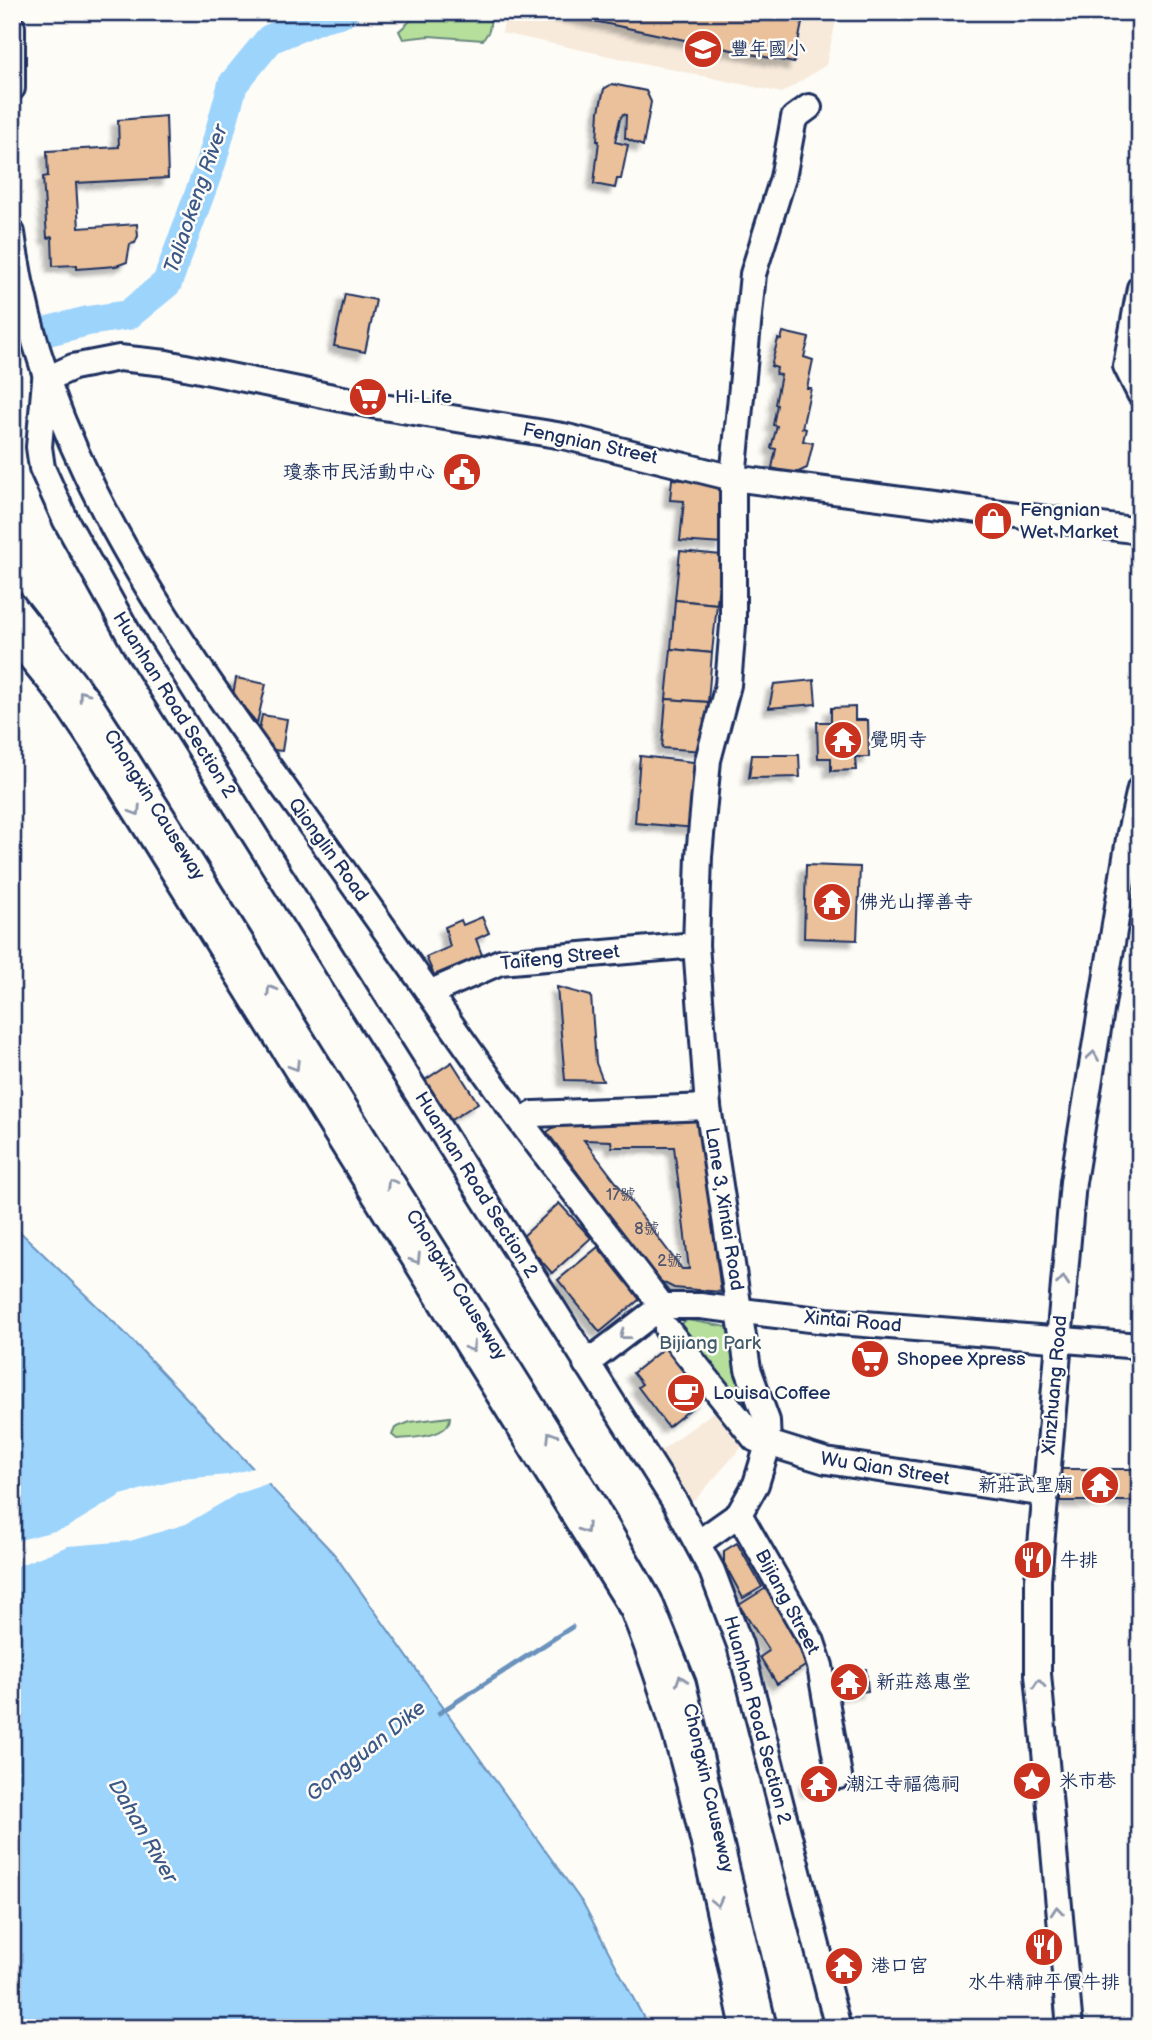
<svg xmlns="http://www.w3.org/2000/svg" width="1152" height="2040" font-family="'Balsamiq Sans','LXGW WenKai TC',sans-serif">
	<style>
		.built { fill: #f7eadb }
		.green { fill: #b6df9b; stroke: #68877c; stroke-width: 2 }
		.water { fill: #9dd4fc; stroke: #6992bd; stroke-width: 2 }
		.pier { fill: #fdfcf7 }
		.lines { fill: none; stroke-linecap: round; stroke-linejoin: round }
		.stream { stroke: #6992bd; stroke-width: 5 }
		.river { stroke: #9dd4fc; stroke-width: 30 }
		.building { fill: #eac19a; stroke: #1b2f5e; stroke-width: 2; fill-rule: evenodd; filter: url(#shadow) }
		.minor-casing { stroke: #1b2f5e; stroke-width: 30 }
		.minor { stroke: #fdfcf7; stroke-width: 24 }
		.oneway { stroke: #8c96aa }
		.labels { text-anchor: middle; dominant-baseline: central; stroke-width: 5; stroke-linejoin: round; paint-order: stroke }
		.number-label { font-size: 16px; fill: #4f546d }
		.poi-label { font-size: 19px; fill: #1b2f5e; stroke: #fdfcf7; text-anchor: start }
		.street-label { font-size: 19px; fill: #1b2f5e; stroke: #fdfcf7 }
		.park-label { font-size: 19px; fill: #425b6d; stroke: #fdfcf7 }
		.water-label { font-size: 21px; font-style: italic; fill: #3c5886; stroke: #fdfcf7 }
	</style>
	<defs>
		<filter id="shadow"><feDropShadow dx="-6" dy="6" stdDeviation="2" flood-color="#0004"/></filter>
	</defs>
	<rect width="100%" height="100%" fill="#fdfcf7"/>
	<filter id="ink" filterUnits="userSpaceOnUse"><feTurbulence type="fractalNoise" baseFrequency=".0143" numOctaves="2"/><feDisplacementMap in="SourceGraphic" scale="14" xChannelSelector="R" yChannelSelector="G"/><feConvolveMatrix kernelMatrix="1 2 1 2 8 2 1 2 1" color-interpolation-filters="sRGB"/></filter>
	<g filter="url(#ink)">
		<!-- built -->
		<g class="built">
			<polygon points="506,12 838,12 826,65 782,93 502,33"/>
			<polygon points="719,1408 747,1441 695,1500 683,1501 655,1455"/>
		</g>
		<!-- green -->
		<g class="green">
			<polygon points="420,12 492,12 489,31 483,40 429,36 403,39 399,31"/>
			<polygon points="687,1320 728,1327 744,1400 733,1409 675,1327"/>
			<path d="M450,1417C450,1437 413,1438 397,1439L392,1435L395,1428L410,1422Z"/>
		</g>
		<!-- water -->
		<polygon class="water" points="12,1224 127,1335 334,1554 584,1905 649,2028 12,2028"/>
		<!-- pier -->
		<polygon class="pier" points="257,1467 272,1482 237,1494 186,1524 130,1541 68,1546 12,1568 12,1542 66,1528 121,1495 181,1479 228,1475"/>
		<g class="lines">
			<!-- stream -->
			<polyline class="stream" points="439,1713 572,1627"/>
			<!-- river -->
			<polyline class="river" points="12,340 88,321 128,315 167,283 212,160 233,84 270,39 323,17 344,12"/>
		</g>
		<!-- building -->
		<g class="building">
			<polygon points="551,12 777,12 803,18 794,63"/>
			<polygon points="776,12 804,12 803,18"/>
			<polygon points="612,84 646,91 651,102 643,146 625,138 626,115 623,114 620,119 615,142 628,145 621,179 617,179 615,188 594,184 599,141 597,141 599,111 604,89"/>
			<polygon points="166,116 168,178 76,183 79,228 137,224 138,236 135,243 130,244 127,262 116,266 77,269 77,265 53,266 52,237 47,238 43,177 48,176 47,151 119,147 118,120"/>
			<polygon points="345,294 376,300 365,352 334,346"/>
			<polygon points="783,332 809,338 804,357 813,360 807,388 811,388 802,428 806,429 803,441 813,443 807,468 794,474 772,468 776,449 771,448 777,426 773,425 777,405 775,404 781,375 776,374 777,368 771,366 778,339 781,340"/>
			<polygon points="672,479 727,484 722,544 680,541 684,501 670,500"/>
			<polygon points="680,551 721,555 717,604 675,600"/>
			<polygon points="675,600 717,604 712,653 671,649"/>
			<polygon points="671,649 712,653 708,702 666,699"/>
			<polygon points="236,678 266,684 257,723 233,695"/>
			<polygon points="814,680 816,704 769,708 774,684"/>
			<polygon points="666,699 708,702 704,751 662,748"/>
			<polygon points="855,707 855,720 868,720 869,757 855,757 856,770 831,771 831,758 818,758 817,722 831,722 831,708"/>
			<polygon points="262,715 287,719 282,751 274,750 259,730"/>
			<polygon points="752,755 799,755 800,777 749,778"/>
			<polygon points="640,756 702,763 697,828 635,823"/>
			<polygon points="806,865 860,867 857,940 804,938"/>
			<polygon points="482,917 489,933 476,939 482,955 434,975 426,957 450,947 445,927 461,920 463,925"/>
			<polygon points="557,987 591,996 596,1063 603,1081 565,1080"/>
			<polygon points="452,1062 478,1103 451,1120 425,1080"/>
			<path d="M566,1119L699,1120L721,1292L674,1288L658,1280L547,1132ZM584,1140L611,1141L612,1147H674L689,1269H682Z"/>
			<polygon points="559,1203 591,1238 552,1273 521,1238"/>
			<polygon points="598,1247 640,1299 600,1332 558,1280"/>
			<polygon points="668,1345 698,1384 694,1387 703,1399 668,1427 638,1387 642,1384 633,1373"/>
			<rect x="1060" y="1469" width="80" height="32"/>
			<polygon points="737,1543 762,1587 743,1598 724,1563 724,1551"/>
			<polygon points="766,1588 813,1661 777,1684 760,1657 769,1651 739,1605"/>
			<polygon points="866,1669 868,1691 832,1695 830,1673"/>
			<polygon points="832,1778 833,1788 807,1790 806,1780"/>
		</g>
		<g class="lines">
			<!-- minor casing -->
			<g class="minor-casing">
				<g id="minor">
					<polyline points="12,27 12,88"/>
					<path d="M12,233C43,474 199,667 335,859C393,940 449,1023 507,1103C557,1172 611,1238 662,1306"/>
					<polyline points="1140,288 1126,366 1140,394"/>
					<polyline points="12,604 91,705 123,754 591,1500 649,1600 683,1684 764,2028"/>
					<path d="M12,635L60,694L97,749L633,1610C687,1744 714,1887 744,2028"/>
					<polyline points="429,993 500,962 696,945"/>
					<polyline points="522,1122 534,1114 708,1107"/>
					<polyline points="667,1329 755,1439 826,1461 1046,1494"/>
					<polyline points="586,1364 662,1306 700,1306 827,1321 1140,1346"/>
					<polyline points="739,1514 812,1642 820,1666 839,1776"/>
					<polyline points="698,1543 739,1514 756,1484 768,1445 767,1421 748,1369 708,1107 696,945 699,856 708,760 728,685 733,625 733,478 753,274 783,178 794,118 809,107"/>
					<polyline points="838,2028 740,1645 712,1571 675,1502 136,647 66,521 42,468 39,447 45,380 73,367 119,358 166,363 377,406 563,436 733,478 1140,531"/>
					<polyline points="1070,2028 1038,1674 1038,1580 1073,1182 1130,833 1140,789"/>
				</g>
			</g>
			<!-- minor -->
			<use href="#minor" class="minor"/>
		</g>
		<!-- one-way arrows -->
		<defs><path id="oneway-chevron" d="M-2-3.5L2.5 0L-2 3.5" fill="none" stroke-width="1.6" stroke-linecap="round" stroke-linejoin="round" transform="scale(1.75)"/></defs>
		<g class="oneway">
			<use href="#oneway-chevron" transform="translate(83 695) rotate(-127)"/>
			<use href="#oneway-chevron" transform="translate(136 811) rotate(58)"/>
			<use href="#oneway-chevron" transform="translate(271 990) rotate(-122)"/>
			<use href="#oneway-chevron" transform="translate(1093 1056) rotate(-81)"/>
			<use href="#oneway-chevron" transform="translate(295 1066) rotate(58)"/>
			<use href="#oneway-chevron" transform="translate(391 1183) rotate(-122)"/>
			<use href="#oneway-chevron" transform="translate(416 1259) rotate(58)"/>
			<use href="#oneway-chevron" transform="translate(1063 1281) rotate(-85)"/>
			<use href="#oneway-chevron" transform="translate(624 1335) rotate(142)"/>
			<use href="#oneway-chevron" transform="translate(471 1347) rotate(58)"/>
			<use href="#oneway-chevron" transform="translate(551 1436) rotate(-122)"/>
			<use href="#oneway-chevron" transform="translate(585 1529) rotate(58)"/>
			<use href="#oneway-chevron" transform="translate(681 1680) rotate(-108)"/>
			<use href="#oneway-chevron" transform="translate(1039 1684) rotate(-94)"/>
			<use href="#oneway-chevron" transform="translate(717 1902) rotate(77)"/>
			<use href="#oneway-chevron" transform="translate(1057 1911) rotate(-95)"/>
		</g>
	</g>
	<!-- icons -->
	<defs>
		<g id="school-disc" transform="scale(2.0125)"><circle r="9.5" fill="#c8321e" stroke="#fdfcf7"/><path d="M0-5L7-2L0 1L-7-2ZM-4 1L0 2.5L4 1V4Q0 6-4 4Z" fill="#fff"/></g>
		<g id="supermarket-disc" transform="scale(2.0125)"><circle r="9.5" fill="#c8321e" stroke="#fdfcf7"/><path d="M-6-5.5h2.5l.6 2H6L4.5 2H-2.5L-4.4-4H-6ZM-1.5 3.2a1.3 1.3 0 1 0 .1 0ZM3 3.2a1.3 1.3 0 1 0 .1 0Z" fill="#fff"/></g>
		<g id="civic-disc" transform="scale(2.0125)"><circle r="9.5" fill="#c8321e" stroke="#fdfcf7"/><path d="M-.6-6.5H3V-4.5H.6V-3L4-1V1h2V6H-6V1h2V-1L-.6-3ZM-1.2 2.5V6h2.4V2.5Z" fill="#fff"/></g>
		<g id="shop-disc" transform="scale(2.0125)"><circle r="9.5" fill="#c8321e" stroke="#fdfcf7"/><path d="M-5-2.5h2.3a2.7 3.5 0 0 1 5.4 0H5L5.5 6h-11ZM-1.5-2.5h3a1.5 2.3 0 0 0-3 0Z" fill="#fff"/></g>
		<g id="temple-disc" transform="scale(2.0125)"><circle r="9.5" fill="#c8321e" stroke="#fdfcf7"/><path d="M0-6L5-2H3V0L6.5 2.5H4V6H1.5V3h-3V6H-4V2.5H-6.5L-3 0V-2H-5Z" fill="#fff"/></g>
		<g id="cafe-disc" transform="scale(2.0125)"><circle r="9.5" fill="#c8321e" stroke="#fdfcf7"/><path d="M-5.5-4.5H6V0H3Q3 3.5 0 3.5H-2.5Q-5.5 3.5-5.5 0ZM3-3.2v2h1.7v-2ZM-6 4.5H4V6H-6Z" fill="#fff"/></g>
		<g id="restaurant-disc" transform="scale(2.0125)"><circle r="9.5" fill="#c8321e" stroke="#fdfcf7"/><path d="M-5-6h1v4h1v-4h1v4h1v-4h1v5L-1.5 .5V6h-2V.5L-5-1ZM5-6V6H3V1.5H1.5Q1.5-4 5-6Z" fill="#fff"/></g>
		<g id="sight-disc" transform="scale(2.0125)"><circle r="9.5" fill="#c8321e" stroke="#fdfcf7"/><path d="M0-6L1.8-2.2L6-1.7L2.9 1.2L3.7 5.4L0 3.3L-3.7 5.4L-2.9 1.2L-6-1.7L-1.8-2.2Z" fill="#fff"/></g>
	</defs>
	<g fill-rule="evenodd">
		<use href="#school-disc" x="703" y="49"/>
		<use href="#supermarket-disc" x="368" y="397"/>
		<use href="#civic-disc" x="462" y="472"/>
		<use href="#shop-disc" x="993" y="521"/>
		<use href="#temple-disc" x="843" y="740"/>
		<use href="#temple-disc" x="832" y="902"/>
		<use href="#supermarket-disc" x="870" y="1359"/>
		<use href="#cafe-disc" x="686" y="1393"/>
		<use href="#temple-disc" x="1100" y="1485"/>
		<use href="#restaurant-disc" x="1033" y="1560"/>
		<use href="#temple-disc" x="849" y="1682"/>
		<use href="#sight-disc" x="1032" y="1781"/>
		<use href="#temple-disc" x="819" y="1784"/>
		<use href="#restaurant-disc" x="1044" y="1947"/>
		<use href="#temple-disc" x="844" y="1966"/>
	</g>
	<g class="labels">
		<!-- number labels -->
		<g class="number-label">
			<text x="621" y="1195">17號</text>
			<text x="647" y="1229">8號</text>
			<text x="670" y="1261">2號</text>
		</g>
		<!-- poi labels -->
		<g class="poi-label">
			<text x="730" y="49">豐年國小</text>
			<text x="395" y="397">Hi-Life</text>
			<text x="435" y="472" text-anchor="end">瓊泰市民活動中心</text>
			<text x="1020" y="510">Fengnian<tspan x="1020" dy="22">Wet Market</tspan></text>
			<text x="870" y="740">覺明寺</text>
			<text x="859" y="902">佛光山擇善寺</text>
			<text x="897" y="1359">Shopee Xpress</text>
			<text x="713" y="1393">Louisa Coffee</text>
			<text x="1073" y="1485" text-anchor="end">新莊武聖廟</text>
			<text x="1060" y="1560">牛排</text>
			<text x="876" y="1682">新莊慈惠堂</text>
			<text x="1059" y="1781">米市巷</text>
			<text x="846" y="1784">潮江寺福德祠</text>
			<text x="871" y="1966">港口宮</text>
			<text x="1044" y="1982" text-anchor="middle">水牛精神平價牛排</text>
		</g>
		<!-- street labels -->
		<g class="street-label">
			<text transform="translate(590 444) rotate(12)">Fengnian Street</text>
			<text transform="translate(174 705) rotate(58)">Huanhan Road Section 2</text>
			<text transform="translate(154 805) rotate(58)">Chongxin Causeway</text>
			<text transform="translate(328 850) rotate(54)">Qionglin Road</text>
			<text transform="translate(560 958) rotate(-6)">Taifeng Street</text>
			<text transform="translate(476 1185) rotate(58)">Huanhan Road Section 2</text>
			<text transform="translate(724 1209) rotate(81)">Lane 3, Xintai Road</text>
			<text transform="translate(456 1285) rotate(58)">Chongxin Causeway</text>
			<text transform="translate(853 1322) rotate(5)">Xintai Road</text>
			<text transform="translate(1055 1385) rotate(-85)">Xinzhuang Road</text>
			<text transform="translate(885 1469) rotate(9)">Wu Qian Street</text>
			<text transform="translate(787 1602) rotate(62)">Bijiang Street</text>
			<text transform="translate(757 1720) rotate(75)">Huanhan Road Section 2</text>
			<text transform="translate(708 1788) rotate(77)">Chongxin Causeway</text>
		</g>
		<!-- park labels -->
		<g class="park-label">
			<text x="710" y="1343">Bijiang Park</text>
		</g>
		<!-- water labels -->
		<g class="water-label">
			<text transform="translate(196 199) rotate(-71)">Taliaokeng River</text>
			<text transform="translate(366 1751) rotate(-39)">Gongguan Dike</text>
			<text transform="translate(143 1831) rotate(60)">Dahan River</text>
		</g>
	</g>
	<!-- margin -->
	<rect width="1152" height="2040" fill="none" stroke="#fdfcf7" stroke-width="42"/>
	<rect x="21" y="21" width="1110" height="1998" fill="none" stroke="#1b2f5e" stroke-width="2.5" filter="url(#ink)"/>
</svg>
